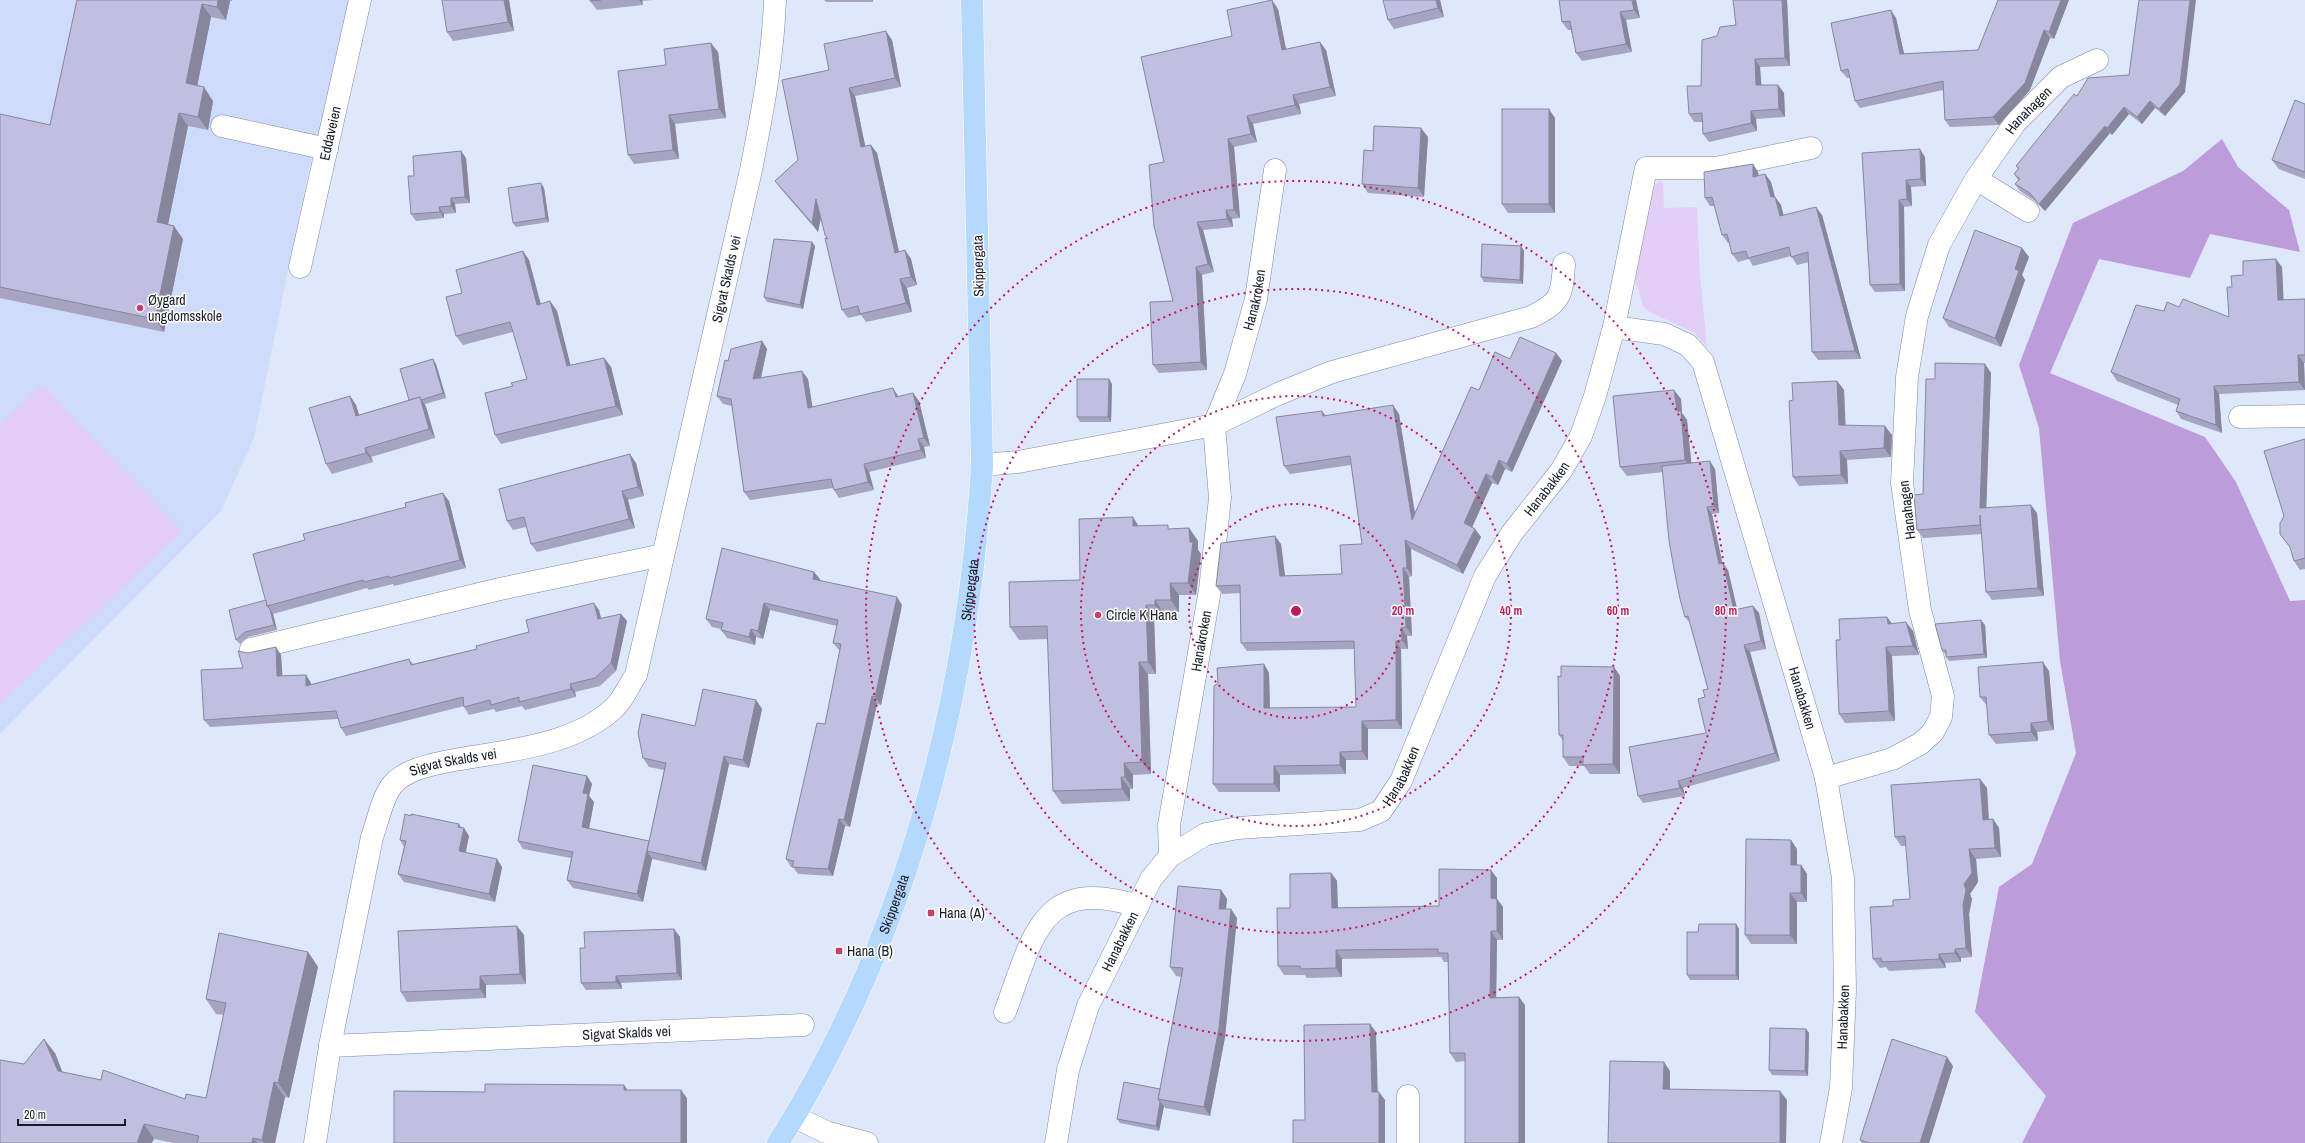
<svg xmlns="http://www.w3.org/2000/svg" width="2305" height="1143" font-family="'Archivo Narrow',sans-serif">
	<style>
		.built { fill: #cfdbfa }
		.green { fill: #e3cff6 }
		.forest { fill: #bc9dd9 }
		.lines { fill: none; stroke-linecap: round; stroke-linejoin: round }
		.minor-casing { stroke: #7d88a5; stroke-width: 23 }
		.major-casing { stroke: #fff; stroke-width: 23 }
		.minor { stroke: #fff; stroke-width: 22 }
		.major { stroke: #b4d9fc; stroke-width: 22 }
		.wall { fill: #a6a4c1 }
		.shaded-wall { fill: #87869d }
		.building { fill: #c1bfe0; stroke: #87869d }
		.ring { fill: none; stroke: #c2185b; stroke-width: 2; stroke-dasharray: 2 4 }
		.poi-dot { fill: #cd3e67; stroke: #fff; stroke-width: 1.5 }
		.labels { text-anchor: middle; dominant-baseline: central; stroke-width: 3; stroke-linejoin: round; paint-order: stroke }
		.street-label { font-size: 14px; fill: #171c27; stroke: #fff }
		.poi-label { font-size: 14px; fill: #171c27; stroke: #fff; text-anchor: start }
		.centre { fill: #c2185b; stroke: #fff; stroke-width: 2 }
		.ring-label { font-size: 12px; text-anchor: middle; font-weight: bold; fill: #c2185b; stroke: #fff; stroke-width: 3; stroke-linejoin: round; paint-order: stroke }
	</style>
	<rect width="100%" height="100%" fill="#dfe7fa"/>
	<!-- built -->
	<polygon class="built" points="0,0 355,0 307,177 254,438 221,511 0,734"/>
	<!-- green -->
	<g class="green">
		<polygon points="1661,180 1663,184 1664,208 1697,207 1700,275 1707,347 1695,333 1650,312 1643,306 1632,268 1650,189"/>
		<polygon points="42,385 182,531 0,704 0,425"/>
	</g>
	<!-- forest -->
	<polygon class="forest" points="2222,139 2238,167 2289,210 2300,252 2210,234 2190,278 2099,259 2050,373 2205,437 2236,482 2290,601 2305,600 2305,1143 2022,1143 2046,1096 1975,1012 1999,887 2032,864 2076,753 2060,661 2039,428 2019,365 2073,223 2183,171"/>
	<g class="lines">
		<!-- minor casing -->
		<g class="minor-casing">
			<g id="minor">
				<polyline points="222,126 327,149"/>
				<polyline points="1976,179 2028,211"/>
				<path id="s1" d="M300,267L360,0"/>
				<path id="s2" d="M1614,327L1664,334L1688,345L1703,362L1826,778L1843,878L1845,990L1841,1088L1831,1143"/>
				<polyline points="2240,417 2305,416"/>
				<path d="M1214,425L1278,394L1332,372L1531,317C1561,302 1562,296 1564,264"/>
				<path id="s3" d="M1214,425L1235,374L1256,299L1275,170"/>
				<polyline points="982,465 1018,462 1214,425 1220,498 1210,590 1169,825 1170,856"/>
				<polyline points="251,649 500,589 663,555"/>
				<path id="s4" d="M1826,778L1892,759L1920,744L1933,732L1941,717L1943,696L1920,610L1902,483L1907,377L1917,316L1939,245L1976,179L2015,123L2061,77L2097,60"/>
				<path d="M1005,1012C1033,938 1040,875 1138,906"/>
				<path id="s5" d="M330,1046L803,1025"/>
				<polyline points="795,1117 826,1132 867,1143"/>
				<path id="s6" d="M315,1143L330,1046L372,837C378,821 382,797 393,784C407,769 430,765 449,761C502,751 573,747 614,708C623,700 629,685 636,675L751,170C762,114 773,58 775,0"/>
				<path id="s7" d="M1056,1143L1068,1070L1088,1006L1151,879L1170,856L1206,834L1238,828L1360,820L1381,811L1401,781L1485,576L1512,533L1561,471L1581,436L1595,396L1614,327L1646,168H1716L1811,148"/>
				<polyline points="1408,1143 1408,1096"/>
			</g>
		</g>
		<!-- major casing -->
		<g class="major-casing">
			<g id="major">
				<path id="s8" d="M778,1143C905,942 968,701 982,465L972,0"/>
			</g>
		</g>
		<!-- minor -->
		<use href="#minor" class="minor"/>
		<!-- major -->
		<use href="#major" class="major"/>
	</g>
	<!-- wall -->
	<g class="wall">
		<polygon points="77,0 232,0 232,1 230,1 226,20 211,17 197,86 213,101 208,130 188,126 168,224 183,239 164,332 0,298 0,114 50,125"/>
		<polygon points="509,0 514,31 453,41 447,32"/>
		<polygon points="590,0 653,0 642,1 643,5 597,10 590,1"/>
		<polygon points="824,0 873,0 873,2 826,2"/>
		<polygon points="1383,0 1440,0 1444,17 1394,29 1388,20"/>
		<polygon points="1636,0 1640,18 1626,20 1632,52 1582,61 1576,53 1571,30 1568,30 1562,22"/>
		<polygon points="1733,0 1787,0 1790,66 1760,67 1761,85 1778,85 1784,93 1785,117 1756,119 1757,131 1709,142 1703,134 1703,122 1694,122 1689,114 1701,86 1736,25"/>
		<polygon points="2069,0 2054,39 2050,38 2030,90 1999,125 1950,127 1945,120 1943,90 1860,108 1855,101 1850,78 1847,78 1841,71 1896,18 1904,54 1978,50"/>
		<polygon points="1278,9 1286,49 1326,50 1336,96 1299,104 1301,114 1253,124 1257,142 1234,147 1240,218 1232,219 1233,227 1203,230 1214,272 1202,275 1207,370 1159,373 1153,365 1173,301 1164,162 1232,36"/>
		<polygon points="892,40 901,87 855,96 865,146 877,153 899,252 905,250 911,259 917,285 907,288 912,312 866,322 861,315 848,318 842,310 827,239 825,235 821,218 818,232 781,189 775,181 798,160 829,70"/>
		<polygon points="718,52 726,118 675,124 679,159 634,164 628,155"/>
		<polygon points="2185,92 2165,116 2155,108 2142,124 2129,114 2112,135 2110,133 2045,211 2035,201 2020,191 2015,184 2018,180 2014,174 2018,169 2016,166 2077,96"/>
		<polygon points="2305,104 2305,179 2279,169 2272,160"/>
		<polygon points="1555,118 1555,213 1508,213 1502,204"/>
		<polygon points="1428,137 1424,197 1368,193 1362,184"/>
		<polygon points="1862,153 1925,157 1926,186 1911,187 1912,206 1904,207 1905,291 1875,292 1870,285"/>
		<polygon points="466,158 470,203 455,204 456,213 444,214 444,218 416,221 411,214 414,176"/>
		<polygon points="1753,164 1758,172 1759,176 1765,174 1771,182 1775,197 1781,205 1783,215 1822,215 1861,359 1818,360 1812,352 1809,262 1797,265 1791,256 1753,266 1749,259 1738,262 1732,254 1729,243 1728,243 1722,235 1714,206 1710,206 1705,198"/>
		<polygon points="544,188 549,222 516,227 513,223"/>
		<polygon points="815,246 803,309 767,302 764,297"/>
		<polygon points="1521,246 1524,251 1523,284 1484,282 1481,277"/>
		<polygon points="2022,248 2029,257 2022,275 2025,280 2001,347 1949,327 1943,318"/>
		<polygon points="529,260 541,304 550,301 557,311 570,365 604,358 611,367 623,415 501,444 495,435 513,386 527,379 513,332 463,345 456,336 462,293"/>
		<polygon points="2282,267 2283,300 2305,299 2305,363 2304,363 2305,390 2219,394 2222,433 2181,419 2176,411 2178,405 2117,381 2111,372 2164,311 2179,307 2229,317 2232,287 2243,275"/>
		<polygon points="762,341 767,349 761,377 808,379 812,407 898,396 899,397 913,393 919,401 930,446 924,447 926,458 869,472 874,490 839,498 834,490 833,488 750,500 744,492 732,406 723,404 717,396 728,361"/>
		<polygon points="1556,353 1562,361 1512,472 1505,469 1498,485 1492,483 1472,527 1475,529 1481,537 1463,574 1411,549 1412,576 1409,577 1412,636 1407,636 1408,649 1401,649 1402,729 1368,729 1368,760 1346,760 1346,774 1280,775 1280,792 1219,792 1213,784 1264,664 1269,673 1270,708 1356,707 1354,649 1247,651 1241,643 1240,593 1222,594 1216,586 1281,544 1285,576 1342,574 1362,544 1351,465 1290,474 1284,466 1326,416 1399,414 1415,512 1479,390 1510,359"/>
		<polygon points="436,364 446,398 425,404 426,407 435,438 371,457 373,462 332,474 326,464 350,396 356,405 359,415 409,400"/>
		<polygon points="1985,364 1991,373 1986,508 2037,513 2044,596 1992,600 1986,592 1982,534 1923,538 1917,530 1923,494 1935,379"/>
		<polygon points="1837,381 1844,390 1845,425 1892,435 1891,457 1847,460 1848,484 1799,486 1793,477 1793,400"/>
		<polygon points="1112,384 1111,422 1080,422 1077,417"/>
		<polygon points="1681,399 1682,413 1687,420 1691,463 1715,469 1719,513 1712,514 1722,563 1728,570 1737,610 1753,606 1759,613 1766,649 1750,652 1780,761 1683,788 1685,796 1643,803 1638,796 1706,733 1705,697 1708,689 1690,623 1685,617 1663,472 1627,476 1620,467"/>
		<polygon points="2305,439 2305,569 2300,570 2294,561 2291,549 2280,534 2284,516"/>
		<polygon points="636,463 644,496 628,500 635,528 537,552 531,544 526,527 513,530 507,521"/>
		<polygon points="449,501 466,568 394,586 393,584 369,590 367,588 273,614 277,630 248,637 240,644 236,640 266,600"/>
		<polygon points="1139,526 1171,529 1189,528 1198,541 1198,550 1201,554 1196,595 1179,595 1179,612 1163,612 1163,617 1154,617 1156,674 1148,674 1151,774 1133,775 1133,789 1130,789 1130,801 1062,804 1053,791 1048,639 1019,640 1010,627 1080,580"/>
		<polygon points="820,579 820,581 902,605 881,705 877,704 850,827 845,826 833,876 798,874 793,867 791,867 786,859 825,724 840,651 839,650 833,643 837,626 770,610 763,639 756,637 755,645 727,638 721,630 721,629 712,627 706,619"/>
		<polygon points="599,610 601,619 621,614 627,621 616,671 600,686 575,692 576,697 525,710 522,706 496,712 494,709 469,715 464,707 464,706 346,736 341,728 338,719 210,727 204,720 243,668 248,653 281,655 282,676 306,675 311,683 311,685 409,659 413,664 477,649"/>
		<polygon points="1892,623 1913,631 1919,655 1892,656 1895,721 1845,723 1839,714 1840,640"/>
		<polygon points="1985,625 1987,658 1949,661 1946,657 1946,654 1945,654 1942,650"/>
		<polygon points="1614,667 1620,676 1620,774 1590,774 1584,766 1569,766 1563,757 1563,741 1559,735 1561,677"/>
		<polygon points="2049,671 2054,730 2037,732 2038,741 1996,744 1989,735 1987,706 1980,697"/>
		<polygon points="756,700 762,709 749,768 729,764 706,871 652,859 643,902 573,888 567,880 571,858 523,849 518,841 587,776 592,784 589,796 594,802 589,828 649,841 664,770 649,767 643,758 695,726"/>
		<polygon points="1980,779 1987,788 1989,819 1993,819 1999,828 2001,857 1976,859 1978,882 1970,894 1972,899 1969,914 1972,957 1961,958 1961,962 1945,963 1946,968 1889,971 1886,967 1880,968 1873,959 1893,906 1910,899 1906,846 1901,846 1895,837"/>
		<polygon points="461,828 469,836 466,852 502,867 495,902 404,882 398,874 404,847 400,840"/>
		<polygon points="1797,849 1797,865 1801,865 1807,874 1807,902 1797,902 1797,944 1751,944 1745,935"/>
		<polygon points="1331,873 1337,881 1338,908 1439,906 1497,878 1497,899 1503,907 1503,940 1497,940 1496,997 1525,1005 1525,1143 1465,1143 1465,1061 1456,1062 1450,1053 1448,962 1444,962 1441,957 1342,959 1342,977 1307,978 1305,975 1284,975 1278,966 1290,908"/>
		<polygon points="1221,890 1227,899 1226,909 1237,918 1225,1037 1210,1116 1165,1108 1164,1106 1159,1131 1120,1123 1117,1119 1160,1089 1182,977 1176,976 1170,967"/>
		<polygon points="1736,924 1739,929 1739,980 1690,980 1687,975 1698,932"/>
		<polygon points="517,926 524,935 526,984 486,985 486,998 407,1002 401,992"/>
		<polygon points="674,929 680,937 682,980 621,983 622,989 586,990 581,983 585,948"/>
		<polygon points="308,952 318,967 289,1098 285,1097 275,1143 174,1143 154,1139 24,1064 55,1053 62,1072 185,1099 206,1098 224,1015 216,1014 206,999"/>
		<polygon points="1806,1029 1809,1033 1808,1076 1772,1075 1769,1070"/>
		<polygon points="1953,1066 1929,1143 1862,1143 1860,1140"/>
	</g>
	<!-- shaded-wall -->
	<g class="shaded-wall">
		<polygon points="218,0 229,0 230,1 226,20 217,7"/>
		<polygon points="504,0 509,0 514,31 508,22"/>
		<polygon points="639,0 642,0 643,5"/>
		<polygon points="1272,0 1278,9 1288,59 1282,50"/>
		<polygon points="1436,0 1440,0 1444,17 1438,8"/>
		<polygon points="1632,0 1636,0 1640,18 1634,10"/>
		<polygon points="1782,0 1787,0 1790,66 1785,58"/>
		<polygon points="2061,0 2069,0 2054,39 2049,32"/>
		<polygon points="2190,0 2196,0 2185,92 2165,116 2159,109"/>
		<polygon points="202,4 211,17 195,97 186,83"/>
		<polygon points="1891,10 1896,18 1906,62 1900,54"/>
		<polygon points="1620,12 1626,20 1632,52 1626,44"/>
		<polygon points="2044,30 2050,38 2030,90 1999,125 1993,117"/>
		<polygon points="886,31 892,40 901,87 895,78"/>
		<polygon points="1320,42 1326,50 1336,96 1330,87"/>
		<polygon points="711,43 718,52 726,118 719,109"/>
		<polygon points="1755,59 1760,67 1762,93 1756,85"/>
		<polygon points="1778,85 1784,93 1785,117 1779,109"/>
		<polygon points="204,87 213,101 208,130 198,117"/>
		<polygon points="849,88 855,96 867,155 861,147"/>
		<polygon points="1293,95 1299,104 1301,114 1295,105"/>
		<polygon points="2150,101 2155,108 2142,124 2137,117"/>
		<polygon points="2124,107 2129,114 2112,135 2107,128"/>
		<polygon points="1549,109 1555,118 1555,213 1549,204"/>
		<polygon points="1751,111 1756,119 1757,131 1751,123"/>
		<polygon points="179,113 188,126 166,235 157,222"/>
		<polygon points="669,115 675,124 679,159 673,150"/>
		<polygon points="1247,116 1253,124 1257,142 1251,134"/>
		<polygon points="2105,126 2110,133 2045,211 2039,204"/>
		<polygon points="1421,128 1428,137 1424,197 1418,188"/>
		<polygon points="1228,139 1234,147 1240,218 1234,210"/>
		<polygon points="871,145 877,153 901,261 895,253"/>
		<polygon points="1920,149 1925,157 1926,186 1921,179"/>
		<polygon points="461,151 466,158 470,203 465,197"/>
		<polygon points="1753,164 1758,172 1759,185 1753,177"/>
		<polygon points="1765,174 1771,182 1777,206 1771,197"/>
		<polygon points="1906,180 1911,187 1912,206 1907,199"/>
		<polygon points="541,183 544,188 549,222 546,218"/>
		<polygon points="1775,197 1781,205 1786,225 1780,216"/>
		<polygon points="451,198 455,204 456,213 451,206"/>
		<polygon points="816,199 823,208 818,232 812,223"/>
		<polygon points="1899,200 1904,207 1905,291 1900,284"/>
		<polygon points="439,207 444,214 444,218 440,212"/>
		<polygon points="1816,207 1822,215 1861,359 1855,351"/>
		<polygon points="1226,210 1232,219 1233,227 1227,219"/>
		<polygon points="1197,222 1203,230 1214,272 1208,264"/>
		<polygon points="174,226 183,239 164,332 155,319"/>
		<polygon points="812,242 815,246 803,309 800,305"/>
		<polygon points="1521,246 1524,251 1523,284 1520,280"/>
		<polygon points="2022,248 2029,257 2022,275 2025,280 2001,347 1995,338 2015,269"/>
		<polygon points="905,250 911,259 917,285 911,277"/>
		<polygon points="523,251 529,260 543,314 537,305"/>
		<polygon points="2276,259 2282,267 2284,308 2278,300"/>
		<polygon points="1196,267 1202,275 1207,370 1201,362"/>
		<polygon points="900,279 907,288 912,312 906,303"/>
		<polygon points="550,301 557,311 573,375 567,366"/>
		<polygon points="762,341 767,349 759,387 753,379"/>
		<polygon points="1556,353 1562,361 1512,472 1507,464"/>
		<polygon points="2298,355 2304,363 2305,390 2299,382"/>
		<polygon points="604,358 611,367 623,415 616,406"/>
		<polygon points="433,359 436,364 446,398 443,393"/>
		<polygon points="1985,364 1991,373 1986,517 1980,508"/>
		<polygon points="802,371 808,379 814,416 808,408"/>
		<polygon points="1109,379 1112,384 1111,422 1108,417"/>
		<polygon points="1837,381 1844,390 1846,434 1839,425"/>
		<polygon points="2214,386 2219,394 2222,433 2216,425"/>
		<polygon points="893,388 898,396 901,405 896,397"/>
		<polygon points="1674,390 1681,399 1682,413 1687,420 1692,469 1685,460 1677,411"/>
		<polygon points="913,393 919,401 930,446 924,438"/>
		<polygon points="350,396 356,405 362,425 356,416"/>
		<polygon points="420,397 426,407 435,438 429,429"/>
		<polygon points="1393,405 1399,414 1417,528 1412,520"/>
		<polygon points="1322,411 1328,419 1323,416"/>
		<polygon points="1885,426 1892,435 1891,457 1884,448"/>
		<polygon points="918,439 924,447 926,458 921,450"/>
		<polygon points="365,448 371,457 373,462 366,453"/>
		<polygon points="1840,451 1847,460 1848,484 1841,475"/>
		<polygon points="630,454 636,463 644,496 638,487"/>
		<polygon points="1499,460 1505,469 1498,485 1492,477"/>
		<polygon points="1710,461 1715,469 1719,513 1714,506"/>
		<polygon points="864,464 869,472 874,490 868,482"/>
		<polygon points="1486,474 1492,483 1470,532 1464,523"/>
		<polygon points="622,491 628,500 635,528 629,519"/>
		<polygon points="443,493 449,501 466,568 460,560"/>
		<polygon points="2031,505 2037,513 2044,596 2038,588"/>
		<polygon points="1707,507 1712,514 1724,571 1719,564"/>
		<polygon points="1133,517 1141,530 1133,526"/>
		<polygon points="1189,528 1198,541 1198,550 1201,554 1196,595 1188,583 1190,542"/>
		<polygon points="1475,529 1481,537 1463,574 1457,565"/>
		<polygon points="1275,536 1281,544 1286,584 1280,576"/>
		<polygon points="1405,540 1411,549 1412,576 1407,568"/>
		<polygon points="1723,563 1728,570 1739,617 1734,610"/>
		<polygon points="1403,568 1409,577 1412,636 1406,627"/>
		<polygon points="814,572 820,579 818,587 813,579"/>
		<polygon points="1170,583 1179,595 1179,612 1171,600"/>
		<polygon points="897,597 902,605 881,705 875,697"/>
		<polygon points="1155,600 1163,612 1163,617 1155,605"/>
		<polygon points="594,603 599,610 603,627 598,619"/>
		<polygon points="764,603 770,610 763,639 758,631"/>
		<polygon points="1146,605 1154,617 1156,674 1148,662"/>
		<polygon points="1753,606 1759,613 1766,649 1761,641"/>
		<polygon points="270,609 273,614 277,630 274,625"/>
		<polygon points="621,614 627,621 616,671 611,663"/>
		<polygon points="1887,617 1894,626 1888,624"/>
		<polygon points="1981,620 1985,625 1987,658 1984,654"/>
		<polygon points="1906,622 1913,631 1919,655 1913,646"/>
		<polygon points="1401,628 1407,636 1408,649 1402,640"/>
		<polygon points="751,629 756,637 755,645 749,637"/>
		<polygon points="1396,641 1401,649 1402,729 1396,720"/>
		<polygon points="1744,645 1750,652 1780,761 1775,753"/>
		<polygon points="276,647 281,655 283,684 277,676"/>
		<polygon points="1886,647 1892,656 1895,721 1889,711"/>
		<polygon points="1139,662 1148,674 1151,774 1142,762"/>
		<polygon points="2043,662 2049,671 2054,730 2048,721"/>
		<polygon points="1264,664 1269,673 1270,716 1264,708"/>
		<polygon points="1614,667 1620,676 1620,774 1613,764"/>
		<polygon points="306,675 311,683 312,694 306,686"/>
		<polygon points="570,684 575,692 576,697 571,689"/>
		<polygon points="872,696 877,704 850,827 844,820"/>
		<polygon points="756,700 762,709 749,768 743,760"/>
		<polygon points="1362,721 1368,729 1368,760 1362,751"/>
		<polygon points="2031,723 2037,732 2038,741 2031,732"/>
		<polygon points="1340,752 1346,760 1346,774 1340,765"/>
		<polygon points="724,756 729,764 706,871 701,863"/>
		<polygon points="1124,763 1133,775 1133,789 1125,777"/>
		<polygon points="1274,766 1280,775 1280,792 1274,784"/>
		<polygon points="587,776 592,784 589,796 594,802 588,834 582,827 583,793"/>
		<polygon points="1121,777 1130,789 1130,801 1122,789"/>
		<polygon points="1980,779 1987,788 1989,829 1983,820"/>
		<polygon points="1678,781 1683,788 1685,796 1680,788"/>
		<polygon points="839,819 845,826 833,876 828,869"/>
		<polygon points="1993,819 1999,828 2001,857 1995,848"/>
		<polygon points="459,824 463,831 464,828 469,836 464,858 459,851 458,827"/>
		<polygon points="1791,840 1797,849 1797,874 1791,865"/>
		<polygon points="1969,849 1976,859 1978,882 1970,894 1972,899 1969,914 1972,957 1966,948 1963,905 1964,884"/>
		<polygon points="647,851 652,859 643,902 637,894"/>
		<polygon points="497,859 502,867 495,902 489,894"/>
		<polygon points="1801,865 1807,874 1807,902 1801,893"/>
		<polygon points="1491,870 1497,878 1497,907 1491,898"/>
		<polygon points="1331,873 1337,881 1338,917 1332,908"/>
		<polygon points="1221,890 1227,899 1225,918 1219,909"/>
		<polygon points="1790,893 1797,902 1797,944 1790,935"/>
		<polygon points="1497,899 1503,907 1503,940 1497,931"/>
		<polygon points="1231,909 1237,918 1225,1037 1210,1116 1204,1107"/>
		<polygon points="1736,924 1739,929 1739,980 1736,975"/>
		<polygon points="517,926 524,935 526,984 520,974"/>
		<polygon points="674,929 680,937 682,980 677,973"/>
		<polygon points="1491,931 1497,940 1496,1006 1490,998"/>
		<polygon points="1955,949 1961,958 1961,962 1955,953"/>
		<polygon points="1336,950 1342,959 1342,977 1336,968"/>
		<polygon points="308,952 318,967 289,1098 278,1083"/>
		<polygon points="1939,954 1945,963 1946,968 1939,959"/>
		<polygon points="480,976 486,985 486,998 480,989"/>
		<polygon points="616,976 621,983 622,989 616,982"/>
		<polygon points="1519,997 1525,1005 1525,1143 1519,1143"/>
		<polygon points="1370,1024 1376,1032 1378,1100 1372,1092"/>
		<polygon points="1806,1029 1809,1033 1808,1076 1805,1071"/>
		<polygon points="44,1039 55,1053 68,1086 58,1071"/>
		<polygon points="1947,1057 1953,1066 1929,1143 1920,1143"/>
		<polygon points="1664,1062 1670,1071 1670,1098 1663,1089"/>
		<polygon points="274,1082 285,1097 275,1143 264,1143 262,1140"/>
		<polygon points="624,1085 630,1093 624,1090"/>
		<polygon points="681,1090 687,1098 687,1143 681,1143"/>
		<polygon points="1780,1091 1787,1100 1786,1143 1780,1143"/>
		<polygon points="1379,1092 1385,1100 1385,1143 1379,1143"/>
		<polygon points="1160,1102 1164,1106 1159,1131 1156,1126"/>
		<polygon points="144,1124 154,1139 152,1143 137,1143"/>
		<polygon points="253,1138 257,1143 252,1143"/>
	</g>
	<!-- building -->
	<g class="building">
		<polygon points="77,0 218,0 217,7 202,4 186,83 204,87 198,117 179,113 157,222 174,226 155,319 0,287 0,114 50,125"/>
		<polygon points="442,0 504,0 508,22 447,32"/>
		<polygon points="590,0 601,0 590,1"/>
		<polygon points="1272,0 1282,50 1320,42 1330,87 1293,95 1295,105 1247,116 1251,134 1228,139 1234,210 1226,210 1227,219 1197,222 1208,264 1196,267 1201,362 1153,365 1150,302 1173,301 1154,226 1149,165 1164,162 1141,57 1232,36 1227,10"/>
		<polygon points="1383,0 1436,0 1438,8 1388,20"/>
		<polygon points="1559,0 1632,0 1634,10 1620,12 1626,44 1576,53 1570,21 1562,22"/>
		<polygon points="1733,0 1782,0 1785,58 1755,59 1756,85 1778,85 1779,109 1751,111 1751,123 1703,134 1702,113 1689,114 1687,86 1701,86 1702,40 1717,36 1720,27 1736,25"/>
		<polygon points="1998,0 2061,0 2049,32 2044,30 2025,83 1993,117 1945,120 1943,81 1855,101 1848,69 1841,71 1831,23 1891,10 1900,54 1978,50"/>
		<polygon points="2139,0 2190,0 2180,84 2159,109 2150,101 2137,117 2124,107 2107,128 2105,126 2039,204 2030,193 2015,184 2020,179 2014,174 2019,168 2016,166 2074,94 2077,96 2088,78 2129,75"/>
		<polygon points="886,31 895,78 849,88 861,147 871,145 895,253 905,250 911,277 900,279 906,303 860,314 858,306 842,310 825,238 828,239 825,235 816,199 812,223 775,181 798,160 782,80 829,70 824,44"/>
		<polygon points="711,43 719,109 669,115 673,150 628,155 618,71 666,65 664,49"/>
		<polygon points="2295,100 2305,104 2305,172 2272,160"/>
		<rect x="1502" y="109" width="47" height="95"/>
		<polygon points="1374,126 1421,128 1418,188 1362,184 1364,150 1373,151"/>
		<polygon points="1920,149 1921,179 1906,180 1907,199 1899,200 1900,284 1870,285 1862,153"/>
		<polygon points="461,151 465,197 451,198 451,206 439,207 440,212 411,214 408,176 414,176 413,156"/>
		<polygon points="1753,164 1753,177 1765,174 1771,197 1775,197 1780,216 1816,207 1855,351 1812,352 1808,252 1791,257 1789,247 1748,258 1746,251 1732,254 1727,234 1722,235 1712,197 1705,198 1704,172"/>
		<polygon points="541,183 546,218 513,223 508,188"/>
		<polygon points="1975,230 2022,248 2015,269 2019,271 1995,338 1943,318"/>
		<polygon points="774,239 812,242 800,305 764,297"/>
		<polygon points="1482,244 1521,246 1520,280 1481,277"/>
		<polygon points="523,251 537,305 550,301 567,366 604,358 616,406 495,435 485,393 513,386 511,383 527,379 510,322 456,336 446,297 462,293 456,270"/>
		<polygon points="2276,259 2278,300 2305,299 2305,355 2298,355 2299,382 2214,386 2216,425 2176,411 2180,399 2111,372 2136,305 2164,311 2167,302 2179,307 2183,299 2229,317 2227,287 2232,287 2231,276 2243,275 2243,261"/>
		<polygon points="1520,337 1556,353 1507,464 1499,460 1492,477 1486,474 1464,523 1475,529 1457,565 1405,540 1407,568 1403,568 1406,627 1401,628 1402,640 1396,641 1396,720 1362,721 1362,751 1340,752 1340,765 1274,766 1274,784 1213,784 1214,686 1218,683 1217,668 1264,664 1264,708 1356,707 1354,641 1241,643 1240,585 1216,586 1221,543 1275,536 1280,576 1342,574 1340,545 1362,544 1350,456 1284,466 1276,417 1322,411 1323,416 1393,405 1412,520 1471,387 1479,390 1495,352 1510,359"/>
		<polygon points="762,341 753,379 802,371 808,408 893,388 896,397 913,393 924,438 918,439 921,450 864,464 868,482 834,490 831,479 744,492 731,399 717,396 725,360 728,361 731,349"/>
		<polygon points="433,359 443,393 421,400 420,397 409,400 400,369"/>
		<polygon points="1935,363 1985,364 1980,508 2031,505 2038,588 1986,592 1980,515 1980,525 1917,530 1914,495 1923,494 1926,379 1935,379"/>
		<polygon points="1077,379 1109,379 1108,417 1077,417"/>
		<polygon points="1837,381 1839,425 1885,426 1884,448 1840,451 1841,475 1793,477 1789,401 1793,400 1792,383"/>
		<polygon points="1674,390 1677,411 1681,411 1685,460 1620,467 1613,396"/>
		<polygon points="350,396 356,416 420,397 429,429 365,448 366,453 326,464 309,408"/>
		<polygon points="2305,439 2305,558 2294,561 2290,547 2280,534 2280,523 2284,516 2264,451"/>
		<polygon points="630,454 638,487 622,491 629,519 531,544 524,517 507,521 499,489"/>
		<polygon points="1710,461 1714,506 1707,507 1719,564 1723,563 1734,610 1753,606 1761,641 1744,645 1775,753 1678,781 1680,788 1638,796 1629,747 1706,733 1698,699 1705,697 1703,690 1708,689 1688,616 1685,617 1680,599 1675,574 1669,541 1662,466"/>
		<polygon points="443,493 460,560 389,578 389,576 364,582 363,580 267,606 253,554 305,540 303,534 406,507 405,503"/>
		<polygon points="1133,517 1133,526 1168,525 1168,529 1189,528 1190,542 1193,542 1188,583 1170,583 1171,600 1155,600 1155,605 1146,605 1148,662 1139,662 1142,762 1124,763 1125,777 1121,777 1122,789 1053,791 1047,626 1010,627 1009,582 1080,580 1079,519"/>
		<polygon points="722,548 814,572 813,579 897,597 875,697 872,696 844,820 839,819 828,869 792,867 794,861 786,859 817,723 825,724 841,644 833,643 838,620 764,603 758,631 751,629 749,637 721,630 723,623 706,619"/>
		<polygon points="266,600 267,606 270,609 274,625 245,632 236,640 229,610"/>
		<polygon points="594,603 598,619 621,614 611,663 595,678 570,684 571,689 519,702 519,697 491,705 490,700 464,707 463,697 341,728 336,711 204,720 201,670 243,668 238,651 248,653 276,647 277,676 306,675 306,686 409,659 411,665 477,649 476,646 529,632 526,620"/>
		<polygon points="1887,617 1888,624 1906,622 1913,646 1886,647 1889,711 1839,714 1836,640 1840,640 1839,619"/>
		<polygon points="1981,620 1984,654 1946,657 1946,650 1942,650 1935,624"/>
		<polygon points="2043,662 2048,721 2031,723 2031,732 1989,735 1986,697 1980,697 1978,667"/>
		<polygon points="1561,666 1614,667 1613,764 1583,765 1583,757 1563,757 1563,735 1559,735 1558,676 1561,677"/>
		<polygon points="703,689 756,700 743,760 724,756 701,863 647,851 666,763 643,758 638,733 642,714 695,726"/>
		<polygon points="533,765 587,776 583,793 588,794 582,827 649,841 637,894 567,880 573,852 518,841"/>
		<polygon points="1980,779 1983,820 1993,819 1995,848 1969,849 1972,873 1964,884 1966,890 1963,905 1966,948 1955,949 1955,953 1939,954 1939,959 1882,962 1881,958 1873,959 1870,907 1893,906 1893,900 1910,899 1905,836 1895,837 1891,785"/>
		<polygon points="405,814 411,816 411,814 459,824 458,827 464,828 459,851 497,859 489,894 398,874 406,841 400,840"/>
		<polygon points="1746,839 1791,840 1791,865 1801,865 1801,893 1790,893 1790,935 1745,935"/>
		<polygon points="1439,869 1491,870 1491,898 1497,899 1497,931 1491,931 1490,998 1519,997 1519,1143 1465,1143 1465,1053 1450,1053 1448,953 1438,953 1438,949 1336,950 1336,968 1301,969 1300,966 1278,966 1277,908 1290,908 1290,874 1331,873 1332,908 1439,906"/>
		<polygon points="1178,886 1221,890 1219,909 1231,909 1219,1028 1204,1107 1158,1099 1183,968 1170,967"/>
		<polygon points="1699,924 1736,924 1736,975 1687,975 1687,932 1698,932"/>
		<polygon points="517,926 520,974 480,976 480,989 401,992 398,931"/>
		<polygon points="674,929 677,973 616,976 616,982 581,983 580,948 585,948 584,932"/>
		<polygon points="219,933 308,952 278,1083 274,1082 262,1140 253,1138 252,1143 197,1143 199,1136 144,1124 137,1143 0,1143 0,1060 24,1064 44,1039 58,1071 101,1080 103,1070 185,1099 186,1094 206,1098 226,1003 206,999"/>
		<polygon points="1370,1024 1372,1092 1379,1092 1379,1143 1293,1143 1293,1120 1305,1120 1304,1025"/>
		<polygon points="1770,1028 1806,1029 1805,1071 1769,1070"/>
		<polygon points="1892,1039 1947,1057 1920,1143 1870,1143 1860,1140"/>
		<polygon points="1610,1061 1664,1062 1663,1089 1780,1091 1780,1143 1608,1143"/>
		<polygon points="1124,1082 1160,1089 1158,1099 1160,1102 1156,1126 1117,1119"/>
		<polygon points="485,1084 624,1085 624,1090 681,1090 681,1143 394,1143 394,1091 485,1092"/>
	</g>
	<!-- distance rings -->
	<g class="ring">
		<circle cx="1296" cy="611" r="107"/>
		<circle cx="1296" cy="611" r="215"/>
		<circle cx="1296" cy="611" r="322"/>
		<circle cx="1296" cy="611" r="430"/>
	</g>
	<!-- markers -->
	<g class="poi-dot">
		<circle cx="140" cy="308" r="4"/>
		<circle cx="1098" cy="615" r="4"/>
		<rect x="927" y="909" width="8" height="8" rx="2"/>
		<rect x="835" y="947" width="8" height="8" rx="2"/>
	</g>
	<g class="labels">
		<!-- street labels -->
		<g class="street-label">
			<text stroke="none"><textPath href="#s4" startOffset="778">Hanahagen</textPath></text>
			<text stroke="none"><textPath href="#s1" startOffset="137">Eddaveien</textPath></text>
			<text transform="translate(978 266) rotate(-91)">Skippergata</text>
			<text stroke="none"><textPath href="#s6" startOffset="1052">Sigvat Skalds vei</textPath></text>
			<text stroke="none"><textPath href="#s3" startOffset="132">Hanakroken</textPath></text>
			<text stroke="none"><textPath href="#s7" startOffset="897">Hanabakken</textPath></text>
			<text transform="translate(1907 510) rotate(-97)">Hanahagen</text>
			<text stroke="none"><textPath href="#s8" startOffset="590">Skippergata</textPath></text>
			<text transform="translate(1201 641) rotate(-80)">Hanakroken</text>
			<text stroke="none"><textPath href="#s2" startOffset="450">Hanabakken</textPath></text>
			<text stroke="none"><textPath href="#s6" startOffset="434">Sigvat Skalds vei</textPath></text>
			<text stroke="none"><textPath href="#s7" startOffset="573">Hanabakken</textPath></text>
			<text stroke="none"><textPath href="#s8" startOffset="266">Skippergata</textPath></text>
			<text stroke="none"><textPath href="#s7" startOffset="213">Hanabakken</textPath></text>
			<text transform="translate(1843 1017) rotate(-88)">Hanabakken</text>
			<text stroke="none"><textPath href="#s5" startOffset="297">Sigvat Skalds vei</textPath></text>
		</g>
		<!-- poi labels -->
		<g class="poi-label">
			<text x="148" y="300">Øygard<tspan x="148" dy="16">ungdomsskole</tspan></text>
			<text x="1106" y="615">Circle K Hana</text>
			<text x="939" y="913">Hana (A)</text>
			<text x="847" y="951">Hana (B)</text>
		</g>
	</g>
	<circle cx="1296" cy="611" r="6" class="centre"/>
	<g class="ring-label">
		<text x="1403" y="615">20 m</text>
		<text x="1511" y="615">40 m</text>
		<text x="1618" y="615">60 m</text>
		<text x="1726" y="615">80 m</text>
	</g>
	<!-- scale -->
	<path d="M18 1119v6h107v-6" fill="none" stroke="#171c27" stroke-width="2"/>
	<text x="24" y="1119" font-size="12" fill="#171c27" stroke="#ffffff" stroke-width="3" paint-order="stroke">20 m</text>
</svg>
